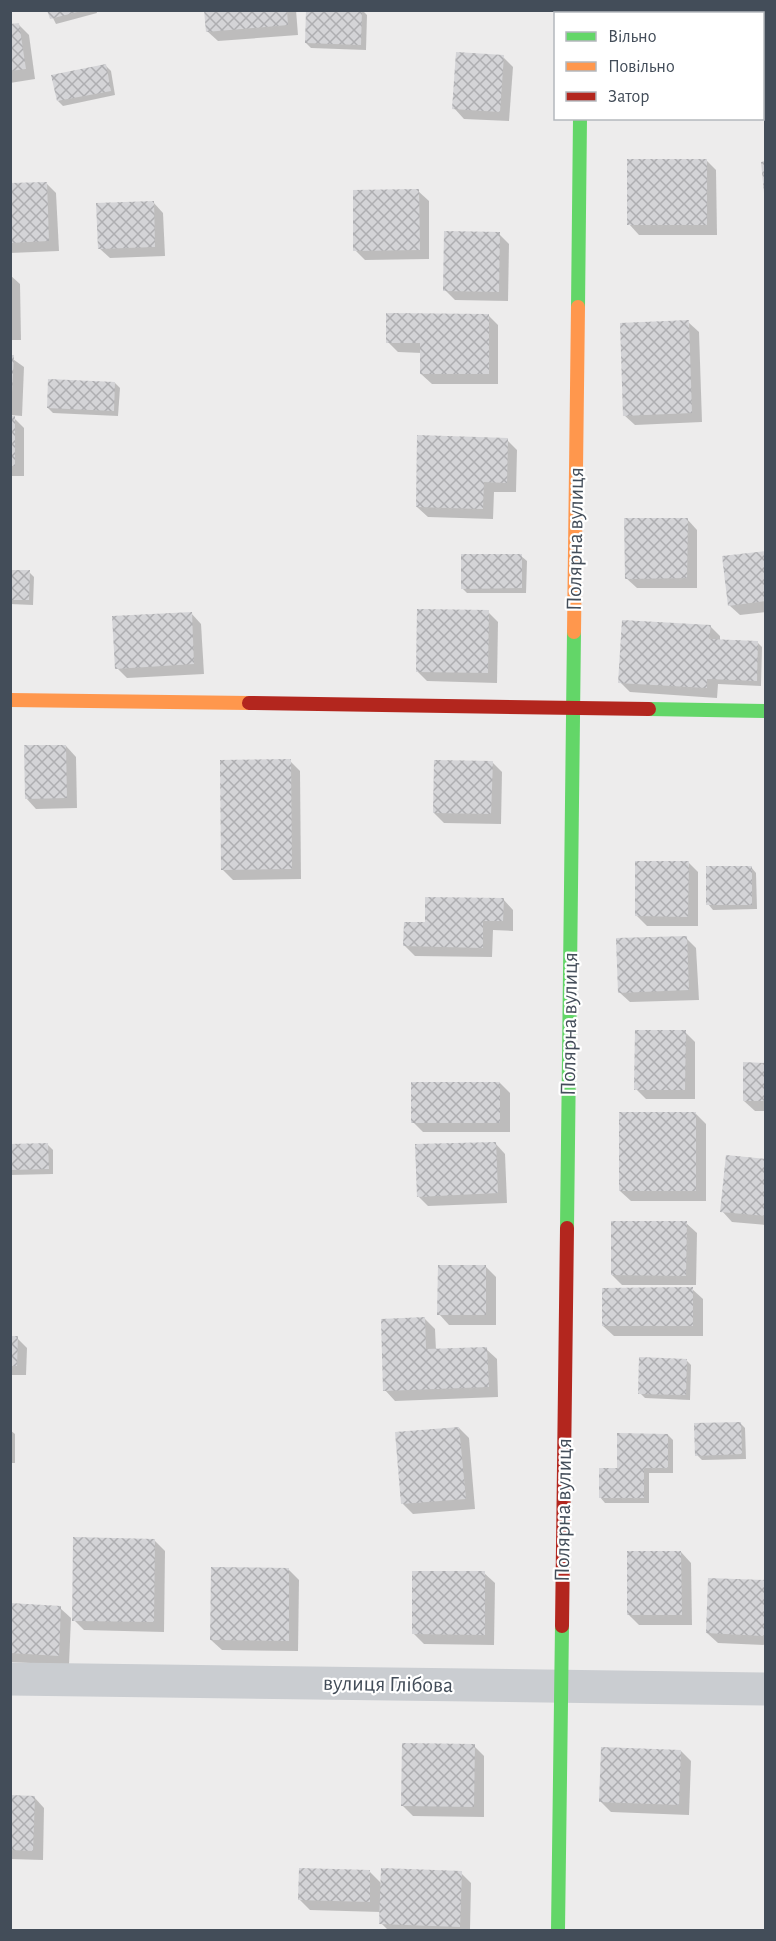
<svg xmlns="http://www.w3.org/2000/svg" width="776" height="1941" font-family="'Alegreya Sans',sans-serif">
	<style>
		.shadow { fill: #0003 }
		.building { fill: url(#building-cross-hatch) }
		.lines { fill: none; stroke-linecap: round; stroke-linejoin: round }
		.street { stroke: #cacdd1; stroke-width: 33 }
		.fast { stroke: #63d668; stroke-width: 14 }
		.slow { stroke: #ff974d; stroke-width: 14 }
		.jam { stroke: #b3261e; stroke-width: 14 }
		.labels { text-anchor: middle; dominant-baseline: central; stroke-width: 4.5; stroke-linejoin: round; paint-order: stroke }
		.street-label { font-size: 22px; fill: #434d59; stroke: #fff }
	</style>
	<defs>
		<pattern id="building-cross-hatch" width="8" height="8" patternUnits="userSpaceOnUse" patternTransform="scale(1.5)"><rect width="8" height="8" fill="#d4d4d7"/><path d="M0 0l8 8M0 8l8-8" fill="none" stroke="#aeaeb1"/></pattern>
	</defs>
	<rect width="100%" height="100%" fill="#edecec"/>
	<!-- shadow -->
	<g class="shadow">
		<polygon points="49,10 96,10 97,13 56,24"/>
		<polygon points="206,10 296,10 298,35 218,41 207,31"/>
		<polygon points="307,10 362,10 367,15 366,50 311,48 306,43"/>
		<rect x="641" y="10" width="56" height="4"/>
		<polygon points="18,24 29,35 35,79 10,83 10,25"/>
		<polygon points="503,57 513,67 509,121 464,119 454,108"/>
		<polygon points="106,66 111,71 115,95 63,106 58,101"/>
		<polygon points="706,160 716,170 717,235 639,235 629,224"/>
		<polygon points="46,183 56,193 59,251 10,253 10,185"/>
		<polygon points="418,191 429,201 429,259 365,260 355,250"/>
		<polygon points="153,202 163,213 165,256 110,258 99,248"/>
		<polygon points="499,234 509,244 508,301 455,300 445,290"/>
		<polygon points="10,275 20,284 21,340 10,340"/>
		<polygon points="488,315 498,325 498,384 432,384 421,374 422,353 398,352 388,342"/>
		<polygon points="688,322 699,332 702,422 635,425 624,415"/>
		<polygon points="10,357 24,367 22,416 10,415"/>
		<polygon points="115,383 120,388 118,416 53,413 48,408"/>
		<polygon points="12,416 24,428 24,476 10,476"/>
		<polygon points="507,440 517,450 516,492 494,492 493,519 428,517 417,507"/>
		<polygon points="687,519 697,530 697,588 637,588 626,578"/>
		<polygon points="766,552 766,612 740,615 729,605"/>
		<polygon points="521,556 527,561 526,593 467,593 462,588"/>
		<polygon points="10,571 29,572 34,577 33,605 10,604"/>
		<polygon points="488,612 498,622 497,683 427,681 417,671"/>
		<polygon points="191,613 201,624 204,674 127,678 117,668"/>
		<polygon points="710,626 720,636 720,641 757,642 762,647 761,686 718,684 717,698 630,692 620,682"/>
		<polygon points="66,746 76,757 77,808 36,809 26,798"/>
		<polygon points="290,761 300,771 301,879 233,880 222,869"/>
		<polygon points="492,762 502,772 501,824 444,823 434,813"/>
		<polygon points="688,862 698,872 698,926 647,926 637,916"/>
		<polygon points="751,867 756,873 757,909 713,910 708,904"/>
		<polygon points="503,899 513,910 513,931 493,930 492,957 415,956 405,946 426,924"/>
		<polygon points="686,938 696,948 699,1000 630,1002 619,992"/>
		<polygon points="685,1032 695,1042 695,1099 646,1099 636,1089"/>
		<polygon points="766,1064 766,1111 755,1111 744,1101"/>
		<polygon points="500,1083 510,1093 510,1132 423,1132 413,1122"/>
		<polygon points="696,1114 706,1124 706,1201 631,1201 620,1191"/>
		<polygon points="495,1143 505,1154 507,1203 428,1206 418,1196"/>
		<polygon points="10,1145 48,1145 53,1150 53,1174 10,1175"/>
		<polygon points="766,1161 766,1225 732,1222 722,1211"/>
		<polygon points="686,1223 697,1233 696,1285 622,1285 612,1275"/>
		<polygon points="486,1267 496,1277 496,1325 449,1325 439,1314"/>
		<polygon points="692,1289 703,1299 703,1336 614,1336 603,1326"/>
		<polygon points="425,1319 435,1329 436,1351 486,1349 497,1359 498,1397 395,1401 385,1390"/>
		<polygon points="10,1338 17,1338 27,1348 26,1375 10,1375"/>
		<polygon points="686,1360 691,1365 690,1400 645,1398 640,1393"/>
		<polygon points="740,1423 745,1428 746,1459 702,1460 697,1455"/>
		<polygon points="459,1428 469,1438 475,1509 413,1514 402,1503"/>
		<polygon points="10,1430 15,1434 15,1463 10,1463"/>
		<polygon points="668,1435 673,1440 673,1473 649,1473 649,1503 605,1503 600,1497 618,1469"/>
		<polygon points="154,1540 165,1551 164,1632 84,1630 74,1620"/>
		<polygon points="681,1552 691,1563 692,1625 639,1625 629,1615"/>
		<polygon points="289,1570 299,1580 298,1651 222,1650 211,1640"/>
		<polygon points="484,1573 495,1583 494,1645 424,1644 413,1633"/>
		<polygon points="766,1581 766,1645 718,1643 707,1633"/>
		<polygon points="10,1605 60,1608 71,1618 69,1665 10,1662"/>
		<polygon points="474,1746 484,1756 484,1817 413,1816 403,1806"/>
		<polygon points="681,1751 691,1761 689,1815 611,1812 601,1802"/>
		<polygon points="10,1797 34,1797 44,1808 43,1860 10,1859"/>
		<polygon points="370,1872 382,1884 461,1873 471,1883 470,1930 388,1930 381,1923 381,1912 310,1910 299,1899"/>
	</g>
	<!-- building -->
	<g class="building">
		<polygon points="47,10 81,10 81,11 50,19"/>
		<polygon points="204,10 287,10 288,25 206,32"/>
		<polygon points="306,10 362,10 361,45 305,43"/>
		<polygon points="639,10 687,10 688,14 640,14"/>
		<polygon points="761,10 766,10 766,47 762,47"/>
		<polygon points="19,23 26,69 10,71 10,24"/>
		<polygon points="456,52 504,55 500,112 452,109"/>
		<polygon points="106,64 111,91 57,101 51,75"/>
		<rect x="627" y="159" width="80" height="66"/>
		<polygon points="766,161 766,193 764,193 761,162"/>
		<polygon points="47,182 49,241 10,243 10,183"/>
		<polygon points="419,189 420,250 353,251 353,190"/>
		<polygon points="154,201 155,247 98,249 96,203"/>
		<polygon points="444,231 500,232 499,292 443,291"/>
		<polygon points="386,313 489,314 489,374 420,374 420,343 386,343"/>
		<polygon points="689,320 692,413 623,416 620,323"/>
		<polygon points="10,355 14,355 12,392 10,392"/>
		<polygon points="48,379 115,382 114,411 47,408"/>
		<rect x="10" y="416" width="5" height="50"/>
		<polygon points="417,435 508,438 507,483 484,482 483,509 416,507"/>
		<polygon points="624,518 688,518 687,578 625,579"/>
		<polygon points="766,551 766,601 728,606 722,556"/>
		<polygon points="461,554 522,554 522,588 461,589"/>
		<polygon points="10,570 30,570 29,600 10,600"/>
		<polygon points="417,609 489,610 488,673 416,672"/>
		<polygon points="192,612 194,664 115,669 112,616"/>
		<polygon points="622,620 711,625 709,639 758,641 757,681 707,679 707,688 618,683"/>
		<polygon points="24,745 66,745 67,798 25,799"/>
		<polygon points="291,759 292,869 221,870 220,760"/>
		<polygon points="434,760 493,761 491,814 433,813"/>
		<polygon points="635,861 689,861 688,917 635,916"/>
		<rect x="706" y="866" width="46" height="39"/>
		<polygon points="425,897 504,898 503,921 483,921 483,948 403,946 404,922 425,922"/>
		<polygon points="687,936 689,990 618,993 616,938"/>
		<polygon points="635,1030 686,1030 685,1090 634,1090"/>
		<polygon points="743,1062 766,1063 766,1101 743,1101"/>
		<rect x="411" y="1082" width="89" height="41"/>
		<rect x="619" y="1112" width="77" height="79"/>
		<polygon points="496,1142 498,1193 417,1197 415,1144"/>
		<polygon points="48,1143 49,1169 10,1170 10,1144"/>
		<polygon points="726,1155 766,1159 766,1216 720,1212"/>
		<polygon points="611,1221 687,1221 686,1276 611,1275"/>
		<polygon points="438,1265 486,1265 486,1315 437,1315"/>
		<polygon points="693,1287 693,1326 602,1326 602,1288"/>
		<polygon points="425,1317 426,1349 487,1347 489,1387 383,1391 381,1319"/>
		<polygon points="10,1336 18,1336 17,1366 10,1366"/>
		<polygon points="639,1357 687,1359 686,1395 638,1394"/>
		<polygon points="741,1422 742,1454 695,1456 694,1423"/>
		<polygon points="459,1427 466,1499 401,1504 395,1432"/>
		<polygon points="617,1433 668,1434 668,1468 644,1468 644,1498 599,1498 599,1468 617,1468"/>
		<polygon points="73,1537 155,1539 154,1622 72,1621"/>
		<polygon points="627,1551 681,1551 682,1615 627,1615"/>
		<polygon points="211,1567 289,1568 289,1641 210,1640"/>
		<polygon points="412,1571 485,1571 485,1635 412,1634"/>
		<polygon points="708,1578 766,1580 766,1636 706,1633"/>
		<polygon points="10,1603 61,1606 59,1656 10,1653"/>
		<polygon points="402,1743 475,1744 474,1807 401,1806"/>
		<polygon points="601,1747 681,1750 679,1805 599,1802"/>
		<polygon points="10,1795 35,1796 33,1851 10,1850"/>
		<polygon points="299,1868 370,1870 370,1902 298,1900"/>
		<polygon points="381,1868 462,1871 460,1927 379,1924"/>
	</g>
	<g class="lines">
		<!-- street -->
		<g class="street">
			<polyline points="582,14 582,10"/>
			<polyline points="10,1679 766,1689"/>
		</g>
		<!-- fast -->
		<g class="fast">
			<polyline points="578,307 580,118"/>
			<polyline points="649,709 766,711"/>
			<polyline points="567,1228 574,632"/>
			<polyline points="558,1930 562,1626"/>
		</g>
		<!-- slow -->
		<g class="slow">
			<polyline points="574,632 578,307"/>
			<polyline points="10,700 249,703"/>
		</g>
		<!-- jam -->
		<g class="jam">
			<polyline points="249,703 649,709"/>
			<polyline points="562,1626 567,1228"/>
		</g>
	</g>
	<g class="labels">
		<!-- street labels -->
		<g class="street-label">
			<text transform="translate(575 539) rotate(-89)">Полярна вулиця</text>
			<text transform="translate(569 1024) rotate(-89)">Полярна вулиця</text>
			<text transform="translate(563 1510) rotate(-89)">Полярна вулиця</text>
			<text transform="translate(388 1684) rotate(1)">вулиця Глібова</text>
		</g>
	</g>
	<!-- border -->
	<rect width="776" height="1941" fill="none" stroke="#434d59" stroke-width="24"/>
	<!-- legend -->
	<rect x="554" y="12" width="210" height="108" fill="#ffffff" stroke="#b4b8bd" stroke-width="1.5"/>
	<rect x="566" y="32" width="30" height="9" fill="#63d668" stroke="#b4b8bd" stroke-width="1.5"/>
	<text x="608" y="42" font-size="18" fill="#434d59">Вільно</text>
	<rect x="566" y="62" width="30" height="9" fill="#ff974d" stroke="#b4b8bd" stroke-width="1.5"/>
	<text x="608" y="72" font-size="18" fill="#434d59">Повільно</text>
	<rect x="566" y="92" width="30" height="9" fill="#b3261e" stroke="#b4b8bd" stroke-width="1.5"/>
	<text x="608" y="102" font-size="18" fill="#434d59">Затор</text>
</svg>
